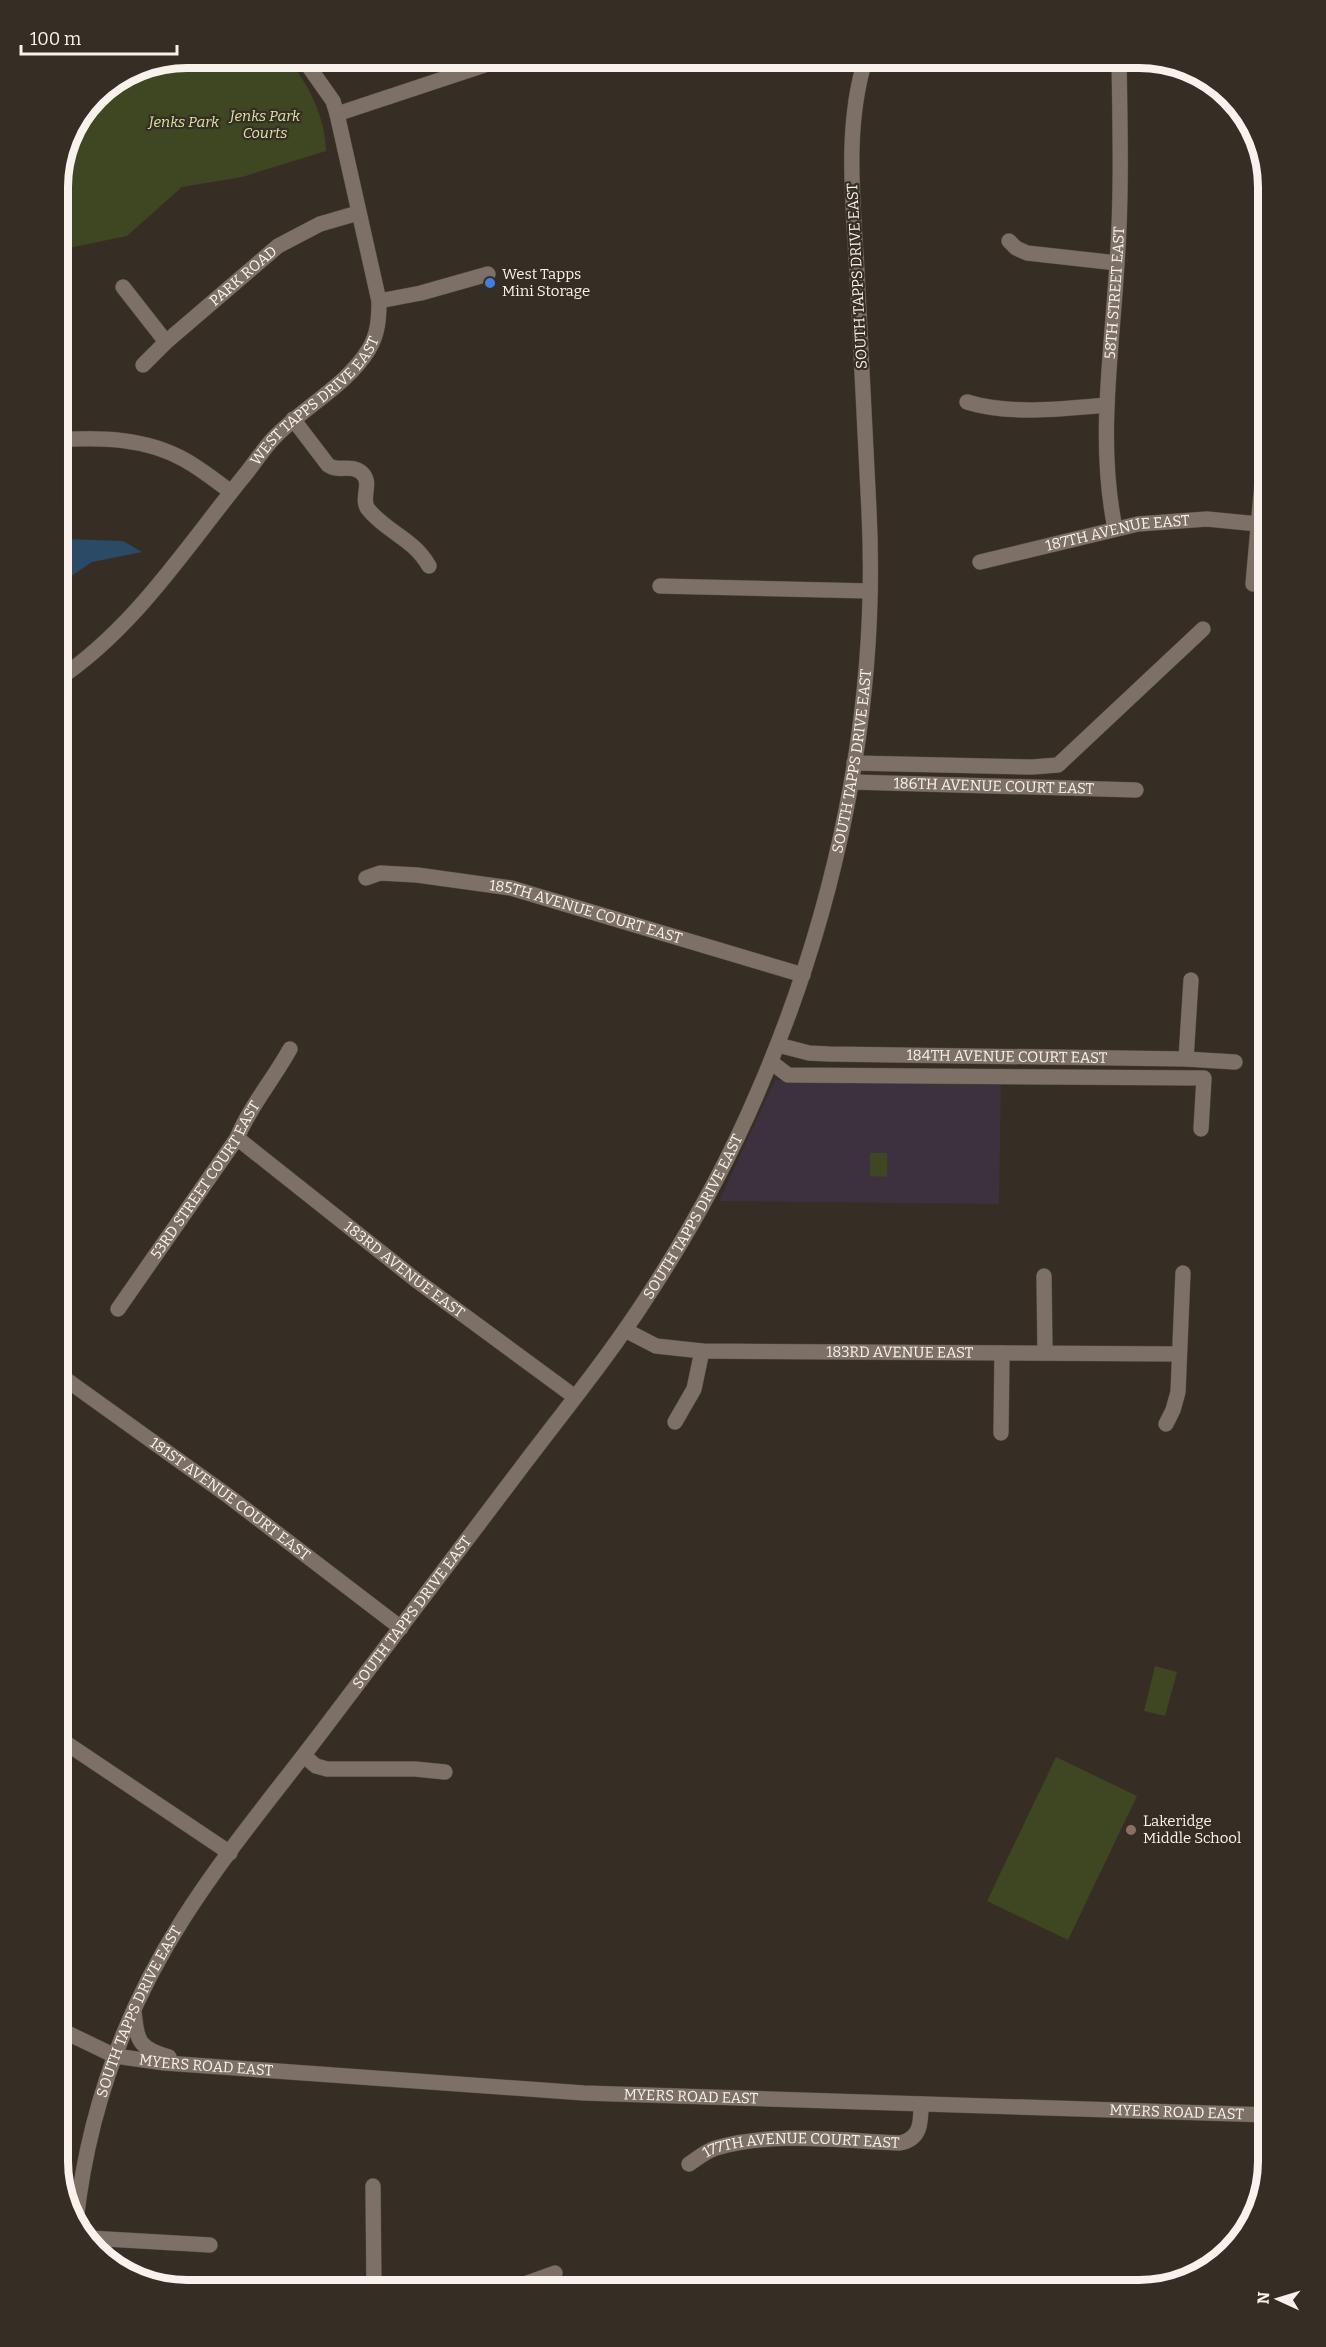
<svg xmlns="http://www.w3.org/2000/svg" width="1326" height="2347" font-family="Bitter,serif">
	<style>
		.commercial { fill: #3d3140 }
		.green { fill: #3f4622 }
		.water { fill: #2b4a65 }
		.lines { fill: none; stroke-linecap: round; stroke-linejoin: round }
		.minor-casing { stroke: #534a43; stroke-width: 16 }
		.minor { stroke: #7d7167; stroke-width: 15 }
		.shop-dot { fill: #3f7fe0; stroke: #362d24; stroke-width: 2 }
		.education-dot { fill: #8d6e63; stroke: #362d24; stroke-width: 2 }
		.labels { text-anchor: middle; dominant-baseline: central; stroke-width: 4.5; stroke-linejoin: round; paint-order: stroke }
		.park-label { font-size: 15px; font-style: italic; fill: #d7e6a2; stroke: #362d24 }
		.poi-label { font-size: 15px; fill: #f9f2ec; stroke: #362d24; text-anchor: start }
		.street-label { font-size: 15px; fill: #f9f2ec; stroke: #362d24 }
		.rim { fill: none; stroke: #f9f2ec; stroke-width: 8 }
	</style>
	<rect width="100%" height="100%" fill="#362d24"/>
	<!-- commercial -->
	<polygon class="commercial" points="775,1080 1001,1083 999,1204 719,1201"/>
	<!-- green -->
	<g class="green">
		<path d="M187,57H286C309,84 325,116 326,151L242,177L182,187L127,236L64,249L57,253V178L67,137L95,95L137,67Z"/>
		<polygon points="870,1153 887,1153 887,1177 870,1176"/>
		<polygon points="1155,1666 1177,1672 1165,1716 1144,1711"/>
		<polygon points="1056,1757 1137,1796 1068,1940 987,1901"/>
	</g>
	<!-- water -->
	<polygon class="water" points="66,539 123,541 142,552 92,562 67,579 57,582 57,542"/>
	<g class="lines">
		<!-- minor casing -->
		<g class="minor-casing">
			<g id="minor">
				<polyline points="337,114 509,57"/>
				<polyline points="1009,241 1016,248 1027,253 1117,263"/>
				<polyline points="123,287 166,342"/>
				<polyline points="379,301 421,293 488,274"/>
				<path id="s1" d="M143,365L166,342L278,246L320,224L358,213"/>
				<path d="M967,402C1008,415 1064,409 1107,405"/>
				<path d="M293,419L328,465C339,473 351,463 362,473C373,484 360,498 368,509C386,532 413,538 429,566"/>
				<path d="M57,440C101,437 146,438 185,460C201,469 216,481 231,492"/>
				<path id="s2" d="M1115,528C1097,441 1112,352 1117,263C1122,195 1120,126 1119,57"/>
				<path id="s3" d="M980,562L1138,524L1207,519L1258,524"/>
				<polyline points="1253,584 1269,405"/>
				<polyline points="660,586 870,591"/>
				<path id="s4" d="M57,680C135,628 186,547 244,476C254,464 262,451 272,440C301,408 346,387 369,349C378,334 379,318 379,301L337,114L333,101L302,57"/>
				<polyline points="854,763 1032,767 1058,765 1203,629"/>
				<path id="s5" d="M852,782L1136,790"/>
				<path id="s6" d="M366,878L380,873L417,875L511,888L803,975"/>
				<path id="s7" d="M778,1045L809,1053L829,1054L1186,1059L1235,1062"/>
				<polyline points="1186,1059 1191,980"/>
				<polyline points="771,1062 788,1075 1204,1078 1201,1129"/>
				<path id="s8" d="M237,1138L416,1280L575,1397"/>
				<polyline points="1044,1276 1045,1353"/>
				<path id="s9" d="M118,1309L237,1138C250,1106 273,1080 290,1049"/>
				<path id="s10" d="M625,1330L656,1346L702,1351L1179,1354"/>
				<path id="s11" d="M57,1373L227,1495L401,1628"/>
				<polyline points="675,1422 694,1389 702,1351"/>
				<polyline points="1166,1424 1173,1410 1178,1392 1183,1273"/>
				<polyline points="1001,1433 1002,1353"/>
				<polyline points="57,1737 230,1853"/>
				<polyline points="304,1756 316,1766 327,1769 415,1769 445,1772"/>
				<path d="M134,2011C137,2041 138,2048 169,2057"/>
				<path id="s12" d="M57,2028L115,2056L165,2063L584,2093L1269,2115"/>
				<path id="s13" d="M689,2164C698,2158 706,2151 716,2148C771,2131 844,2141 900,2143C921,2139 921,2122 921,2104"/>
				<polyline points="373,2186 374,2290"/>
				<path id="s14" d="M76,2221C88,2113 125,2010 183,1919C226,1851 278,1790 326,1726C391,1640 456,1554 521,1468C564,1411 610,1355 649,1294C690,1231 727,1164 757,1094C836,912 879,710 869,511C865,431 861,351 857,272C853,201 844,126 866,57"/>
				<polyline points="89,2238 210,2245"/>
				<polyline points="508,2290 555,2273"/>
			</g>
		</g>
		<!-- minor -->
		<use href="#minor" class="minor"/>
	</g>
	<!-- markers -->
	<circle class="shop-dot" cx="490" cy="283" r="6"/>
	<circle class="education-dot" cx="1131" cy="1830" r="6"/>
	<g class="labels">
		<!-- park labels -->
		<g class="park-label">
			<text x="265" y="116">Jenks Park<tspan x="265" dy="17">Courts</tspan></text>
			<text x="184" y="122">Jenks Park</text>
		</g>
		<!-- poi labels -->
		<g class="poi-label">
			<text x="502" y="274">West Tapps<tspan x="502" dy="17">Mini Storage</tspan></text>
			<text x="1143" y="1821">Lakeridge<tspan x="1143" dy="17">Middle School</tspan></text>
		</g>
		<!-- street labels -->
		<g class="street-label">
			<text stroke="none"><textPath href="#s1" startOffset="134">PARK ROAD</textPath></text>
			<text transform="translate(857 276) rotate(-93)">SOUTH TAPPS DRIVE EAST</text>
			<text stroke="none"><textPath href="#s2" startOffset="236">58TH STREET EAST</textPath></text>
			<text stroke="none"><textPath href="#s4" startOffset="382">WEST TAPPS DRIVE EAST</textPath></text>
			<text stroke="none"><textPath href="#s3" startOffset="141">187TH AVENUE EAST</textPath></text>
			<text stroke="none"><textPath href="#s14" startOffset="1678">SOUTH TAPPS DRIVE EAST</textPath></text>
			<text stroke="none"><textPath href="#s5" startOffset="142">186TH AVENUE COURT EAST</textPath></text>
			<text stroke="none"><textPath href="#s6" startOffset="225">185TH AVENUE COURT EAST</textPath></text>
			<text stroke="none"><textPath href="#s7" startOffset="230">184TH AVENUE COURT EAST</textPath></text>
			<text stroke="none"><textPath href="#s9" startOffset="156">53RD STREET COURT EAST</textPath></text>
			<text stroke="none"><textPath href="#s14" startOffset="1192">SOUTH TAPPS DRIVE EAST</textPath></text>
			<text stroke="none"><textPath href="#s8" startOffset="213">183RD AVENUE EAST</textPath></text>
			<text stroke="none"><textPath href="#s10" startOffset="279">183RD AVENUE EAST</textPath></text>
			<text stroke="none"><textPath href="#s11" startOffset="214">181ST AVENUE COURT EAST</textPath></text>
			<text stroke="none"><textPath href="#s14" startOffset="706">SOUTH TAPPS DRIVE EAST</textPath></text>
			<text stroke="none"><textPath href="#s14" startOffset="220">SOUTH TAPPS DRIVE EAST</textPath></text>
			<text stroke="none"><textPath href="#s12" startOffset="156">MYERS ROAD EAST</textPath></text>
			<text stroke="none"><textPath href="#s12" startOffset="642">MYERS ROAD EAST</textPath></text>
			<text stroke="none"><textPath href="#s12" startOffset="1128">MYERS ROAD EAST</textPath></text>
			<text stroke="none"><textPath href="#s13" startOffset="117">177TH AVENUE COURT EAST</textPath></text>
		</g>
	</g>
	<!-- crop -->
	<path d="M0 0H1326V2347H0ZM187 68H1139A119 119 0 0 1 1258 187V2161A119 119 0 0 1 1139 2280H187A119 119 0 0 1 68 2161V187A119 119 0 0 1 187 68Z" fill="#362d24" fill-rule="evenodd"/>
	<path class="rim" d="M187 68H1139A119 119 0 0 1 1258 187V2161A119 119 0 0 1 1139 2280H187A119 119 0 0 1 68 2161V187A119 119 0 0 1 187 68Z"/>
	<!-- north arrow -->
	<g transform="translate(1278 2299) rotate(274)" stroke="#362d24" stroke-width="4.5" paint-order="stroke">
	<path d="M0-4.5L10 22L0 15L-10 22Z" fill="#f9f2ec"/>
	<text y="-9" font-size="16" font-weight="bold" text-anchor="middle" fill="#f9f2ec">N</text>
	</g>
	<!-- scale -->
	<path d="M21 45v9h156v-9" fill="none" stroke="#f9f2ec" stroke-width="3"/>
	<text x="30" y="45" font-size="18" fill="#f9f2ec" stroke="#362d24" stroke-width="4.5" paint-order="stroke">100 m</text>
</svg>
